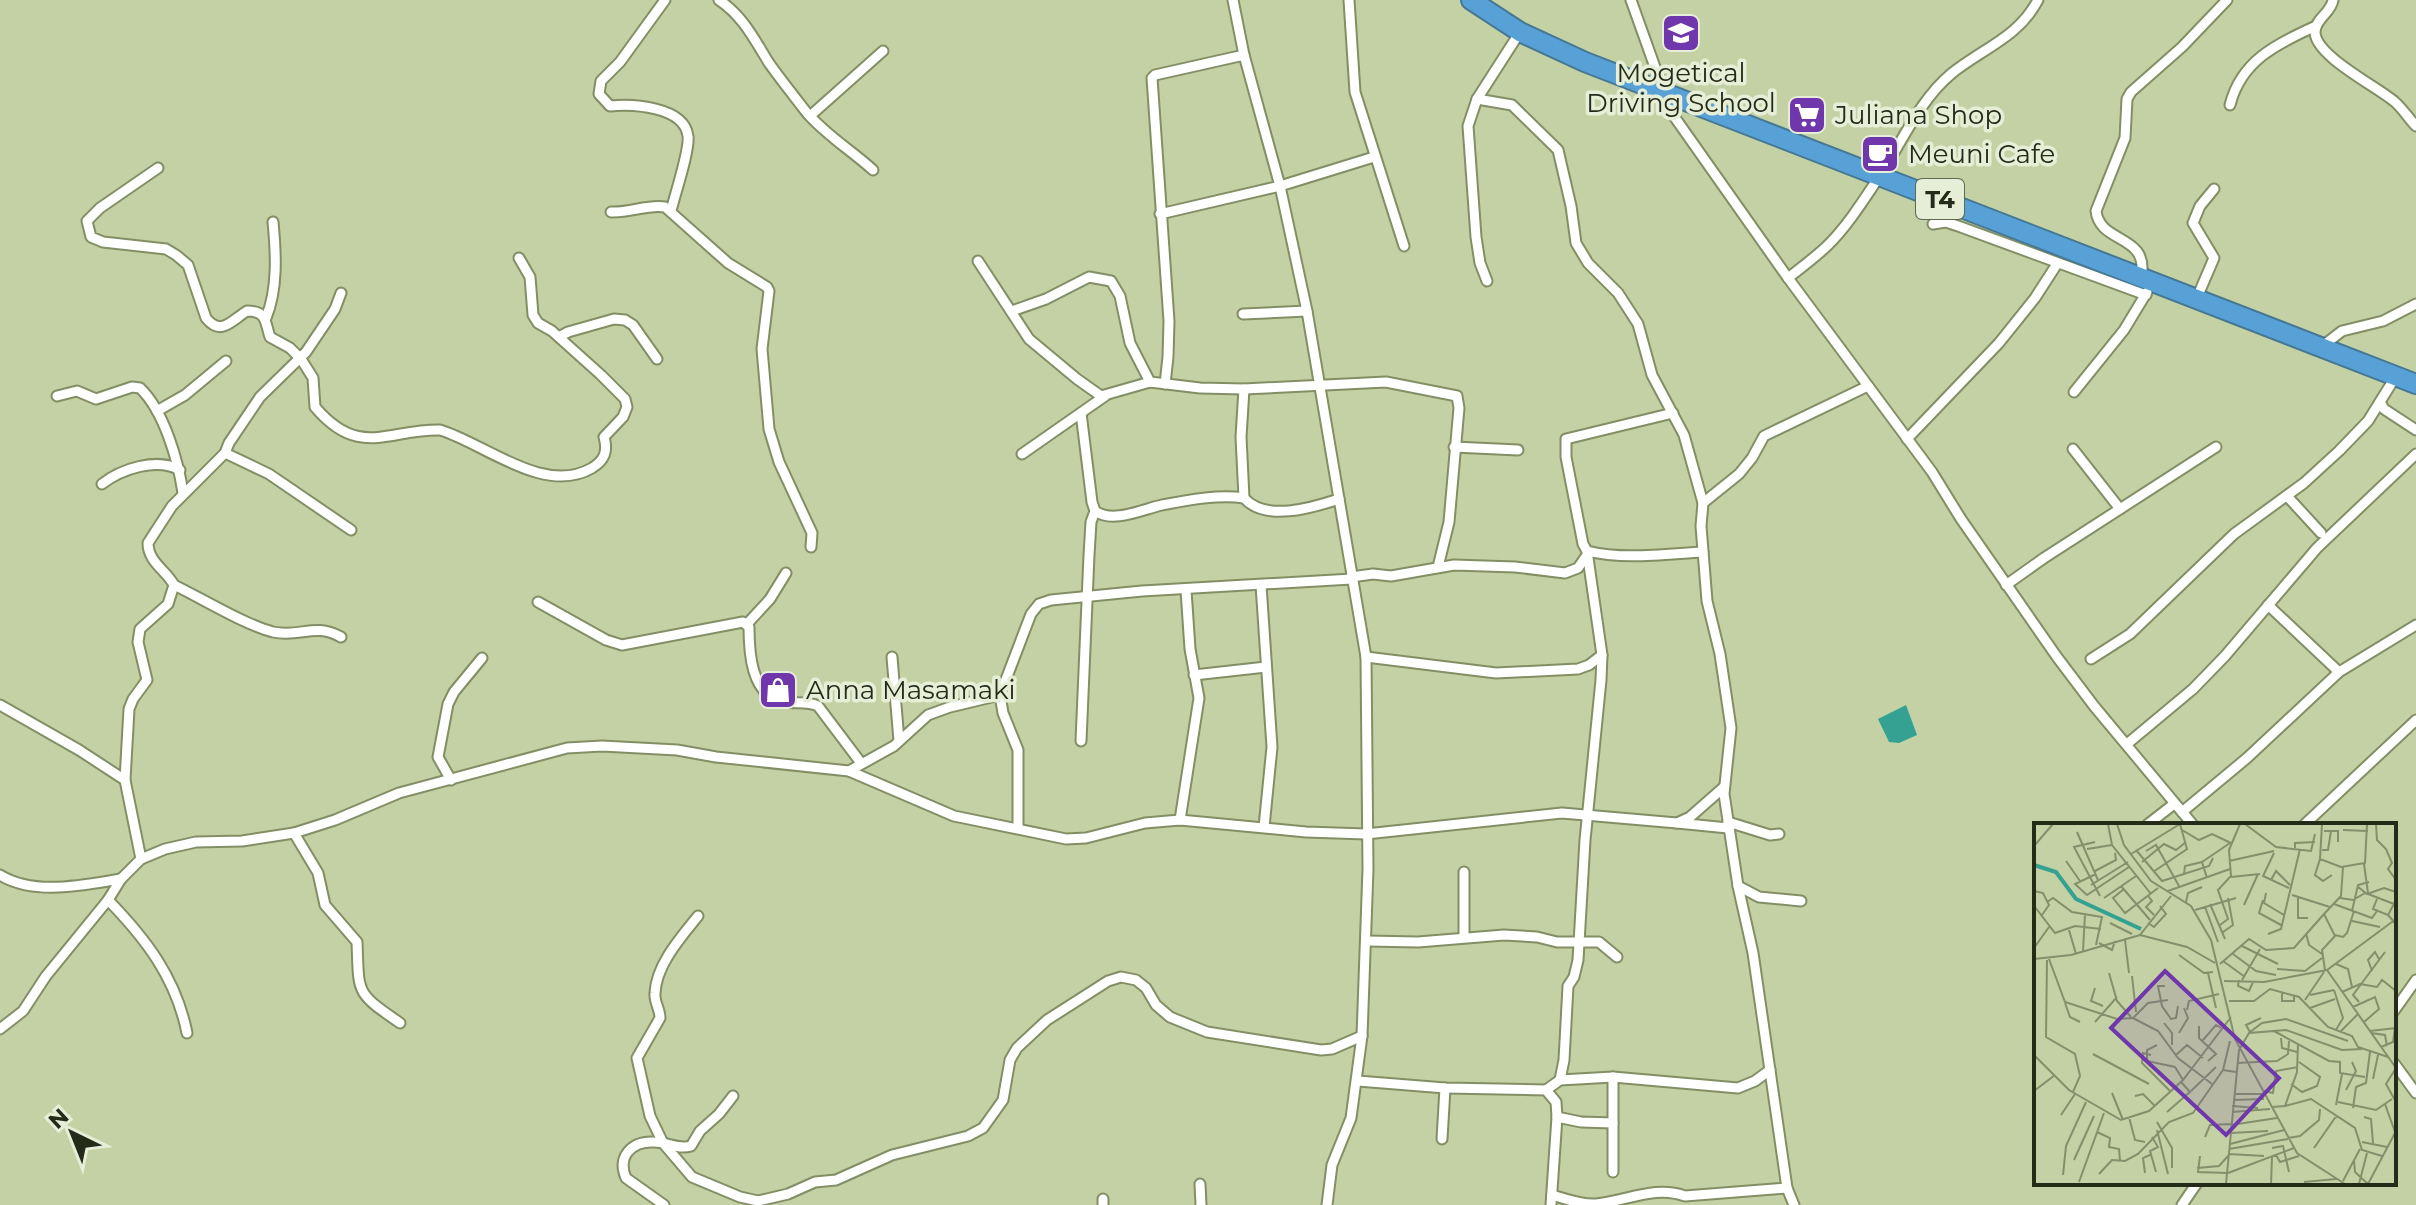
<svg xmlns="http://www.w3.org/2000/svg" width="2416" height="1205" font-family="Montserrat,sans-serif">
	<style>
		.water { fill: #34a192 }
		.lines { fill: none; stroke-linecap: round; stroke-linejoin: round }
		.street-casing { stroke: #828f64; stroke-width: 13 }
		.highway-casing { stroke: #467894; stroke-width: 22 }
		.street { stroke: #fff; stroke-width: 9 }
		.highway { stroke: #58a1d6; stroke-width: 18 }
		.labels { text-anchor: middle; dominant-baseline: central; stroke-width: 7; stroke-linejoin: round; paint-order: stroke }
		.shield { fill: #e7eed7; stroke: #5f6652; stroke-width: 2 }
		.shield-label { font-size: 24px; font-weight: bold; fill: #252b19 }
		.poi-label { font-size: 26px; fill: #252b19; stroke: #e7eed7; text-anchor: start }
		.inset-river { fill: none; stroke: #34a192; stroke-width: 4 }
		.inset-road { fill: none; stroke: #848f6c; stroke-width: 2 }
		.view { fill: #7037ad; fill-opacity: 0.15; stroke: #7037ad; stroke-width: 4 }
		.inset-edge { fill: none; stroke: #252b19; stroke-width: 4 }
	</style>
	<rect width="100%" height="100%" fill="#c3d1a4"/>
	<!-- water -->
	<polygon class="water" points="1906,705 1917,735 1899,743 1889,742 1878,719"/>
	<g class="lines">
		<!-- street casing -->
		<g class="street-casing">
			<g id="street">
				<path d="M665,0L620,62L601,81L599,94L610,106C632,104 684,106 688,136C690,150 675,194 671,211"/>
				<path d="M719,0C743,16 754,39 769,63C781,80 794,96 807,113C827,136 851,150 873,170"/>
				<polyline points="1233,0 1244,55 1280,186 1307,311 1366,657 1368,869 1362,1036 1351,1118 1332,1165 1327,1205"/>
				<polyline points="1349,0 1355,92 1404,246"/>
				<polyline points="1631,0 1671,112 1788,278 1932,472 1961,519 2057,657 2094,706 2193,825"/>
				<path d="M2333,0C2331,13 2315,19 2315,32C2315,56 2378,87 2395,102C2403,109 2409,119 2416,126"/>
				<polyline points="1477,99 1512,105 1558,150 1571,206 1576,243 1588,263 1618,293 1638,324 1652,375 1684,435 1703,503"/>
				<path d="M2230,105C2241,61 2276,44 2316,26"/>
				<polyline points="810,116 883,51"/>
				<path d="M158,168L100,208L87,221L91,237L103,242L166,249L176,255L188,265L206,318C221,337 232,320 247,311C267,311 265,322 270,337L290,348L301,359L313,378L315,407C359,459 388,429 440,430C484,443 544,496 592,468C605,460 608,451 604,437L623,417L627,407L625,399L601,375L552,331L538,323L533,315L530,277L519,258"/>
				<path d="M611,212C630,213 648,204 665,207L728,263L767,287L769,291L762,349L769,429L779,462L812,533L811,547"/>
				<polyline points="1160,214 1280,186 1374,157"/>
				<polyline points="1933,224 1946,222 1958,226 2146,295"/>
				<polyline points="978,261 1029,339 1077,379 1101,396 1150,382 1200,388 1244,389 1386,382 1457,396 1459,408 1449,522 1438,567"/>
				<path d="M1788,278C1801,268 1814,258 1826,247C1847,227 1865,198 1881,174C1903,140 1920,100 1951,74C1983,48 2018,38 2038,0"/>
				<path d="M2141,278C2150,233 2100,245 2096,211L2125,138L2127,99L2131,92L2182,47L2227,0"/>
				<polyline points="1487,281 1480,263 1476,237 1468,126 1477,99 1520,32"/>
				<polyline points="2196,300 2214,258 2193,223 2200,206 2214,189"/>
				<polyline points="1012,311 1046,299 1089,277 1111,281 1120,296 1130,343 1150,382"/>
				<polyline points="1243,314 1307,311"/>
				<path d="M266,318C278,289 276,253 273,222"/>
				<polyline points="559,337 568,332 614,319 625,320 633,325 657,359"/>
				<polyline points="2320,348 2342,331 2383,321 2416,304"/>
				<polyline points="1165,384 1168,357 1169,321 1152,78 1155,75 1244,55"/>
				<polyline points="1244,389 1241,437 1244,498"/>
				<polyline points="2074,392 2124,330 2147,292"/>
				<path d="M57,396L77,391L96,399L132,387L140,388C164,411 178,460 183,493"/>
				<polyline points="2380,402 2384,409 2416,430"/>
				<polyline points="157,411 185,395 226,361"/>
				<path d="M1081,413L1092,502L1095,511C1113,524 1143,509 1162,505C1188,500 1219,494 1244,498C1265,522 1312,508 1339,499"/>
				<path d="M1673,413L1566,439V457L1583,544L1587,551C1623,560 1666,554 1703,552"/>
				<polyline points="1907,439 1999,343 2035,298 2057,264"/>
				<polyline points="1454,447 1518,450"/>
				<polyline points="2073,449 2120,509"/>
				<polyline points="225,453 269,474 351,530"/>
				<polyline points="1022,454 1105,396"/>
				<path d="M102,484C121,469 157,457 180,470"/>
				<polyline points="2287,496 2321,533"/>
				<polyline points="1351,577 1373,574 1391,576 1454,565 1515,567 1565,573 1578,568 1587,555"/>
				<path d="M174,585C203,599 243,624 273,632C301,638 314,622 341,637"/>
				<polyline points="1261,585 1272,747 1264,827"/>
				<polyline points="2006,585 2044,558 2216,447"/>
				<path d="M538,602L606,640L622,645L743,622L749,627C749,652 751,693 780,701C793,705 806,700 818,706L861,763"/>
				<polyline points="2268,605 2339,672"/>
				<polyline points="747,624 770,599 786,573"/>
				<polyline points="892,657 899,741"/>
				<polyline points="1366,657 1496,673 1578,669 1589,665 1602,655"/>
				<polyline points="2091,659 2130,634 2234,534 2304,483 2339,451 2368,421 2396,376"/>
				<polyline points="1194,675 1266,667"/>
				<polyline points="0,705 79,750 125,780"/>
				<polyline points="1081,741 1089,555 1091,522 1095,511"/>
				<polyline points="2127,744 2193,689 2225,656 2317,548 2416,454"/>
				<polyline points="849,771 894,746 928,715 950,707 1000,695"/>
				<polyline points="451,780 438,757 448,704 454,692 482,658"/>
				<polyline points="2182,812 2247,758 2339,672 2416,625"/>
				<polyline points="1180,820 1199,698 1190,649 1186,590"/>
				<polyline points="1728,822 1770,835 1779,834"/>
				<polyline points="1677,823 1728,828"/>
				<polyline points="2147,825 2174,804"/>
				<polyline points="2304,825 2416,720"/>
				<polyline points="1018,828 1018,750 1003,713 1000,695 1031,614 1039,604 1051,600 1142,591 1352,579"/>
				<path d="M294,833L318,873L325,905L357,942C359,994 355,992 400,1023"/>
				<path d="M141,859L125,780L129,709L133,699L147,680L138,642L140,629L168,604L174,585C166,570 148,562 148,543L172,506L225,453L229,443L260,397L306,352L335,309L341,293"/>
				<path d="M0,875C34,896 83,885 121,879"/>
				<polyline points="1738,886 1759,897 1801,901"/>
				<path d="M108,900C146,939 176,978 187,1033"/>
				<path d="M698,916C681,937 656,965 655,993C654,1002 660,1009 660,1018L637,1058L650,1116L663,1143L692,1177L740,1197L758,1201L788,1194L815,1182L836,1180L892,1155L968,1136L983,1128L1003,1100L1010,1060L1017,1048L1047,1020L1108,981L1121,977L1136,980L1146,988L1156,1005L1170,1017L1207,1032L1321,1050L1332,1049L1362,1036"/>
				<polyline points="1464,937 1464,872"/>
				<polyline points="1367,941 1418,942 1504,935 1537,937 1557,942 1599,942 1617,957"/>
				<polyline points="2394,1011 2416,980"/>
				<polyline points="0,1029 23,1011 46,976 108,900 121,879 141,859 165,849 196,842 242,841 294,833 335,820 399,793 567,748 602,746 677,750 716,757 849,771 954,816 1066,839 1086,838 1145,823 1180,820 1306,832 1366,834 1562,813 1677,823 1690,817 1723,788"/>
				<polyline points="2394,1063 2416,1093"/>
				<polyline points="1560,1080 1564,1060 1568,986 1574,977 1578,960 1585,840 1601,680 1602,655 1587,551"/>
				<polyline points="1358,1081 1445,1088 1546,1090 1556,1102 1557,1117 1551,1205"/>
				<polyline points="1546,1090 1560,1080 1613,1077 1738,1088 1755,1081 1770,1070"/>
				<polyline points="1557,1117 1581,1122 1613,1123"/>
				<polyline points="1442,1139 1445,1088"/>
				<polyline points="1613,1172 1613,1077"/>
				<polyline points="1200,1184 1201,1205"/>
				<path d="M1552,1195C1566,1199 1581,1205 1596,1204C1627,1201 1655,1185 1685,1196L1787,1188"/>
				<polyline points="1103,1199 1103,1205"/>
				<path d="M664,1205L626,1178C617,1157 631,1141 654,1142C667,1142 678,1150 691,1146L700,1131L719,1114L733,1096"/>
				<polyline points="1794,1205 1787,1188 1753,953 1738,886 1724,794 1731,728 1720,654 1707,601 1701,526 1703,503 1739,474 1752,458 1764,436 1868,386"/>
				<polyline points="2182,1205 2197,1183"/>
			</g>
		</g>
		<!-- highway casing -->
		<g class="highway-casing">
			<polyline id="highway" points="1471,0 1520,32 1585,62 2416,384"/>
		</g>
		<!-- street -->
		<use href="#street" class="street"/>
		<!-- highway -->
		<use href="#highway" class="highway"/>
	</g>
	<!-- icons -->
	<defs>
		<g id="university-square" transform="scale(2)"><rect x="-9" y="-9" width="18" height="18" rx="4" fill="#7037ad" stroke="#e7eed7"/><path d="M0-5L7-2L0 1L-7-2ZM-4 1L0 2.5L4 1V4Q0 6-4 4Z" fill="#fff"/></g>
		<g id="supermarket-square" transform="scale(2)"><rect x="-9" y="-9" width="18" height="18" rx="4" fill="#7037ad" stroke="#e7eed7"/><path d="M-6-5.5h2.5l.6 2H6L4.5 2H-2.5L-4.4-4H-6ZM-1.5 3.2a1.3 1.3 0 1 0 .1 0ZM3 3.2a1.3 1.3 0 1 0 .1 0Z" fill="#fff"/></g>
		<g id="cafe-square" transform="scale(2)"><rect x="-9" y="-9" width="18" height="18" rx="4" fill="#7037ad" stroke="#e7eed7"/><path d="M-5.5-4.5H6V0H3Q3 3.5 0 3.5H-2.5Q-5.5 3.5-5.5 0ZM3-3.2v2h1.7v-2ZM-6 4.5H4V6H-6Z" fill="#fff"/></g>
		<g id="shop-square" transform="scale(2)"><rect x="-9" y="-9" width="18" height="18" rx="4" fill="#7037ad" stroke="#e7eed7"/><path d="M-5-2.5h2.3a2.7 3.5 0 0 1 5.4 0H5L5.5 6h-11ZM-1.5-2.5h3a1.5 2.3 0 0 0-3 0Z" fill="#fff"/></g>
	</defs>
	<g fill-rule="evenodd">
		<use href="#university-square" x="1681" y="33"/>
		<use href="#supermarket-square" x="1807" y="115"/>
		<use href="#cafe-square" x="1880" y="154"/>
		<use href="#shop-square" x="778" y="690"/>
	</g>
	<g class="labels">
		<!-- shield labels -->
		<rect class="shield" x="1916" y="179" width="48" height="40" rx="6"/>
		<g class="shield-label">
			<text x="1940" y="199">T4</text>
		</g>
		<!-- poi labels -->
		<g class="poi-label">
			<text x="1681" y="73" text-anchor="middle">Mogetical<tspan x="1681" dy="30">Driving School</tspan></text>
			<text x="1835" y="115">Juliana Shop</text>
			<text x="1908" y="154">Meuni Cafe</text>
			<text x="806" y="690">Anna Masamaki</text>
		</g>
	</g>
	<!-- overview -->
	<g transform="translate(2034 823)">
		<rect width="362" height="362" fill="#c3d1a4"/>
		<path class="inset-river" d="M0,42L22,49L42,76L107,106"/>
		<path class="inset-road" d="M74,1L78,22L117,71M83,1L90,22L117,58L157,83L177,117L201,216L263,330L311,361M211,1L242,24L277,28L281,11M288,1L286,36L307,44L331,40L333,1M342,1L343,17L352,26L358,40L354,46L362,57M148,7L165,17L178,11L197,20M309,7L334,8M290,8H304V19M43,9L64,57M61,19L40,24L66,73M0,23L19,1M261,25V20L281,19M53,26L78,22M102,27L128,58L175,43L179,35M288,27H294L297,8M112,28L122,22L145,63M240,30L229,53L255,65M97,31L146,1L153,26L119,49M286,36L281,52L289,58L298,52M32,38L46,58M195,38L240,28M108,39L130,21L142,27L152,19M168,39L196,20M330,41L334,70M61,48L82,37L81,30M62,51L41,61L53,72L95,44M150,51L151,43L168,39L173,55M197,54L226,51M237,57L242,48L256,62M57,62L94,39M87,63L116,97M323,63L333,71L350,65L362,69M90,66L79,75L91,90L124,65M0,68L9,70L15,82L8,92M134,68L196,46M232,70L230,80L250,92M334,71L360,81M258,72L296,84M114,73L118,78L112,84L120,92M70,75L102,53M264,75V95H274M306,75L319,77L331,70M343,76L339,86L354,92M229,77L225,90L247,102M362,77L354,92L362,101M13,79L19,75L38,89L68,94L62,122M152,79L154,70L168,64M176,81L191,116M300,81L338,95L343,88M210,82L224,51M1,84L21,110L41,103L67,106M171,84L184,119M161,87L202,75M318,88L324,62L335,59M318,98L346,104M76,100L98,111M114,100L120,104L132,91L126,83M186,102L194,96L184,67L197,53L195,27L206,1M35,107L42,131M189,109L199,102L194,75M272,110L275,122L288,131M234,111L247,106L266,26M106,112L137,73M301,112L309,114L313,110L320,88M91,117L95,150M65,120L78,127L81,118M208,123L244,141M0,125L15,104M49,128L51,91M199,131L222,148L242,152M145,132L170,150L179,149M0,136L37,132L106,112L153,124L181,140M15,136L31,179L83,196L99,195L124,208L144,235L178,261M13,137L12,214L41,231L46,253L39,269M189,138L211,154M186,141L215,116L232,127L260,125L290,91M302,141L314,146L318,164M243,146L271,148L288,135M291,147L288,127L301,113L290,91L307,73L309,44M293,147L362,245M338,148L334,137L341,129L345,136M75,150L83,178L97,194M174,150L182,185M98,153L102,189M205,157L204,163L215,168L219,159M208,157L226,126M190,158L230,159L293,147L362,96M131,163H124L128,183L137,196L142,195L144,183M61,165L57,178L69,183M300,167L309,195L302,207M248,169V178H260V173M308,169L326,161L343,164L348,157L362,168M276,172L300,167M271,177L290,149M195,178H220L236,166L265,174L294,204L318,213L324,224L354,234M325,179L319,172L351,129M31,180L36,194L46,199M319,184L341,174L345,186L330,199M276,185L301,176M153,187L155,178L185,171M99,195L114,180L134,177M61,199L83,174M130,200L138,210V222M165,203V215L182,231L174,238M240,208L295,238L306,239V250L331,254M307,208L324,191M336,208L362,205M216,209L228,200L252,196L314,218M216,209L212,202L227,195M145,210L154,195L150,185M337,210L351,212L353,223M247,215L248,225L263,229M169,217L182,202L187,205M123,222L113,227V238L141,244L149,257M347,224L359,219L361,205M59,231L115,261M0,232L35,267L87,297L115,288L149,257L197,194M117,232L109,230L108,240L136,268M142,232L153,222L169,235M203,240L243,238L254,231L255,218M362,245L352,261L362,279M189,247L196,218M339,256L344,232M257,261L268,269L283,263L286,254L265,239M312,267L322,248L318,239M0,268L21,252M157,268L182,244M230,268L239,270L242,248L264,244M78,270L89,297M201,271H228M101,273L109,271L121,283M199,277L230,276M304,279L342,287L358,276M351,281L361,309M302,282L308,251M198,283L224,285M251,283L277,276L321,305L328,327L348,333M238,284L251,283L263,249L264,221M319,285L322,264L332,260L336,229M133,289L156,269L147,259M198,289L236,286M27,292L41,271M95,294L101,317L111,319M330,294L337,296L339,320M123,299L138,325V345M197,302L243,295M123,307L134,351M63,309L76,315L75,324L85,326L86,338M197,310L234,308M118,314L124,324L116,328L122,349M171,314L176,302L197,301M254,315L266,313L285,297L286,286M328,319L353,324M196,321L250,307M238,325L249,323L255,349M280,325L303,292M195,326L254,316M195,331L230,333M242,332L246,339L265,333M166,333L164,349L194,350M40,337L60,293M320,337L321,349L334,361M163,345L185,343L195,332M111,350L109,335L118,331M194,350L260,325M65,351L78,337L91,338L104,331L135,299L159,290L189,247L202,249M29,352L32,323L52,279M309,358L326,326M45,359L70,290M270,359L302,356M192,361L205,227L215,210L252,207L308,227L328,226M237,361L238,334M325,361L333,330M334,361L362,308"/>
		<path class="view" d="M131,148L245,255L192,312L77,205Z"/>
		<rect width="362" height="362" class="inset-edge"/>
	</g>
	<!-- north arrow -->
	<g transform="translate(72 1133) rotate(317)" stroke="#e7eed7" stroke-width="6" paint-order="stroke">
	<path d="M0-6L14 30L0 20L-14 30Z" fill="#252b19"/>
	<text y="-12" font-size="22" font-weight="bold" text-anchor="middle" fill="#252b19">N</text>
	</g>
</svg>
